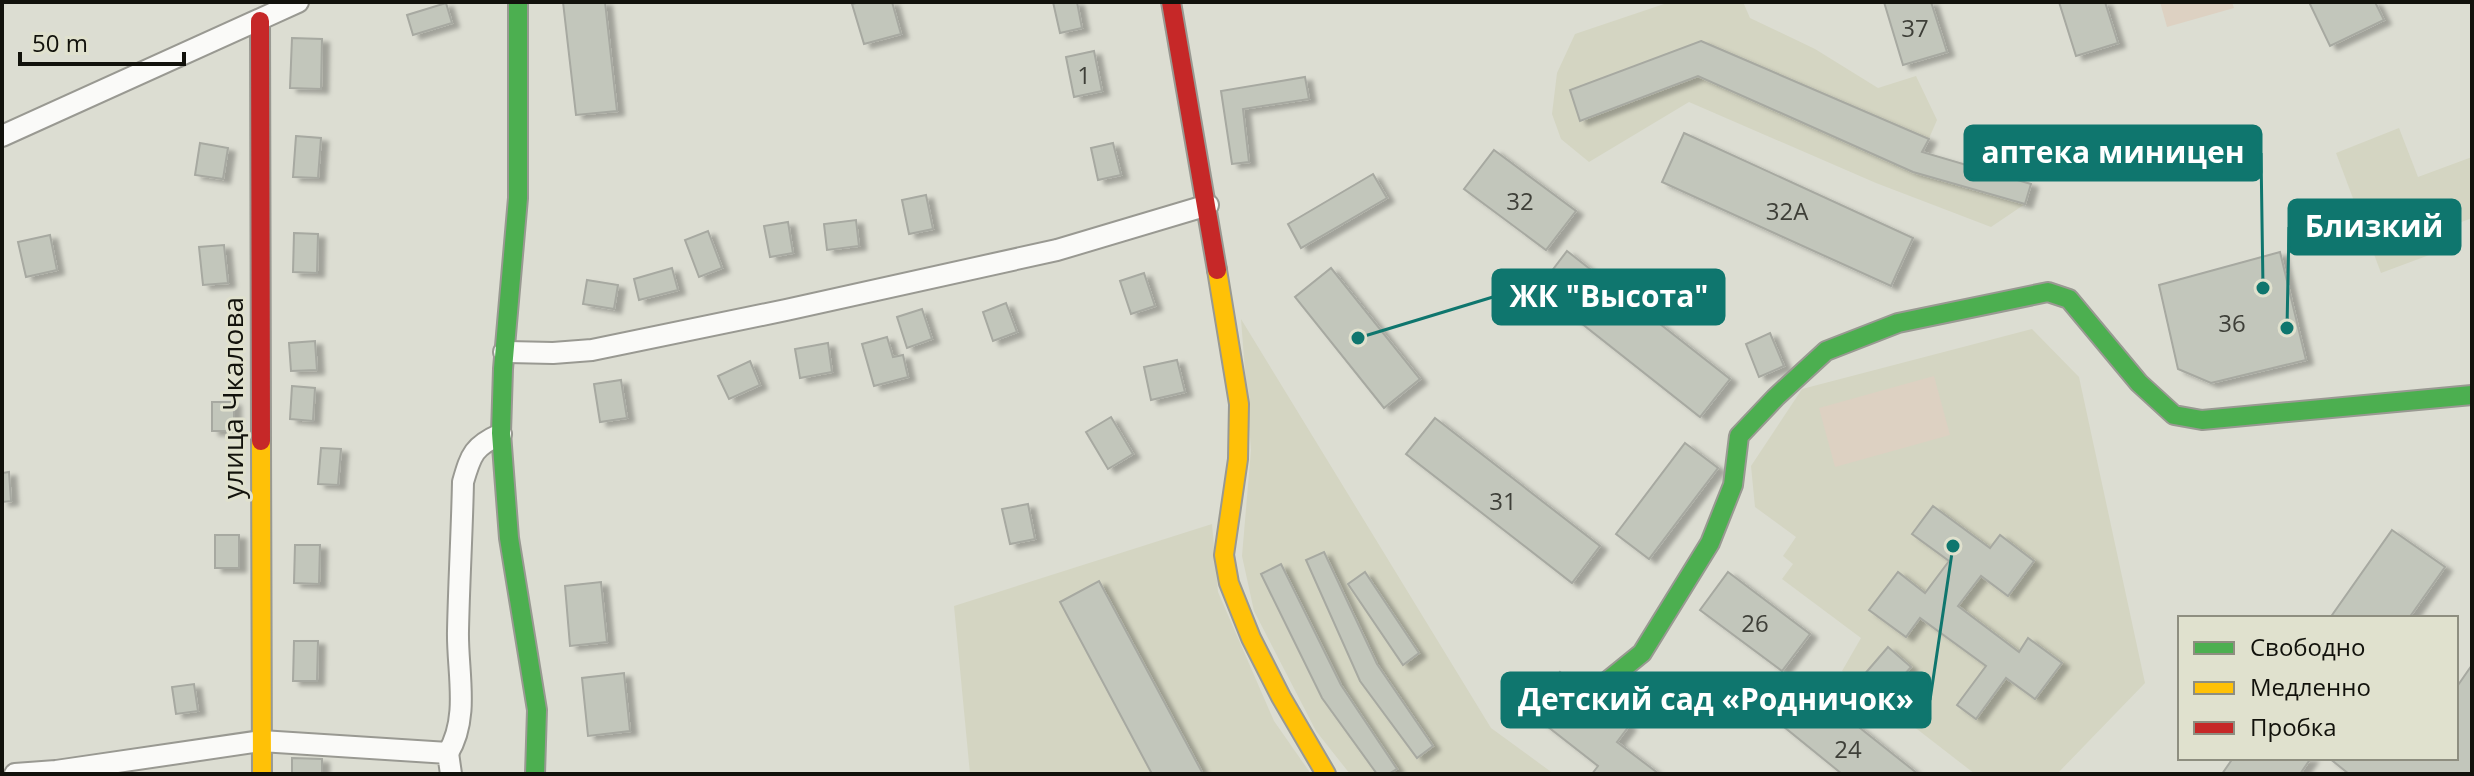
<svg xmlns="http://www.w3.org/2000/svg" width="2474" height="776" font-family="'Open Sans',sans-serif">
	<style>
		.built { fill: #d4d5c2 }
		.green { fill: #ddd1c2 }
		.building { fill: #c2c6bb; stroke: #a7a9a1; stroke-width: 2; filter: url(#shadow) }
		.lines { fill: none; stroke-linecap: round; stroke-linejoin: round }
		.street-casing { stroke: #999992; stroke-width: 24 }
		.fast-casing { stroke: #999992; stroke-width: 22 }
		.slow-casing { stroke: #999992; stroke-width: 22 }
		.jam-casing { stroke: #999992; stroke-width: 22 }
		.street { stroke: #fafaf8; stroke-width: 20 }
		.fast { stroke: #4caf50; stroke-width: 18 }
		.slow { stroke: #ffc107; stroke-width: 18 }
		.jam { stroke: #c62828; stroke-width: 18 }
		.labels { text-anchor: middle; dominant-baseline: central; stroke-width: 6; stroke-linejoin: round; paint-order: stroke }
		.number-label { font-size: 24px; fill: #3e3f38 }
		.street-label { font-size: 28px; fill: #12120c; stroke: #e0e1ce }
		.leader { fill: none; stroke: #0f766e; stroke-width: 3 }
		.callout-dot { fill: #0f766e; stroke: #e0e1ce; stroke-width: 3 }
		.callout { fill: #0f766e; stroke: #0f766e; stroke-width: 3 }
		.callout-label { font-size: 30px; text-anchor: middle; font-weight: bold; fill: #fff }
	</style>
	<defs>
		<filter id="shadow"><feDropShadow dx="7" dy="4" stdDeviation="2" flood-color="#0004"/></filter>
	</defs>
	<rect width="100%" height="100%" fill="#dcddd2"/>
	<!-- built -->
	<g class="built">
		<polygon points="1670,2 1743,2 1750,18 1815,49 1878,88 1916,76 1937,120 1923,152 2031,184 2025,204 1991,227 1876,183 1689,102 1589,162 1561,139 1552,114 1557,73 1575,34"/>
		<polygon points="2399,128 2418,177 2472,157 2472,218 2433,233 2440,251 2381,273 2336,153"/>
		<polygon points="1241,319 1491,728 1554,774 1350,774 1316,731 1254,611 1242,556 1251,450"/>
		<polygon points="2032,329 2079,377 2145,683 2057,774 1975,774 1842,671 1861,638 1782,579 1793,564 1783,556 1796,537 1755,507 1751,466 1802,389"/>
		<polygon points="1212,524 1218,592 1274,721 1311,774 970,774 954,606"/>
	</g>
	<!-- green -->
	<g class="green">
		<polygon points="2160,2 2232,2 2234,8 2167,27"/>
		<polygon points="1934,376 1950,435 1835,467 1819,408"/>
	</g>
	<!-- building -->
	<g class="building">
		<polygon points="563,2 605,2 617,111 576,115"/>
		<polygon points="860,2 892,2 901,34 864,44 852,4"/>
		<polygon points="1053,2 1077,2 1082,28 1060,33"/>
		<polygon points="1884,2 1931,2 1947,52 1903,65"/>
		<polygon points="2059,2 2105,2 2118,43 2076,56"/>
		<polygon points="2309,2 2375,2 2384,20 2330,46"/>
		<polygon points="446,3 452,23 413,35 407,15"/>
		<polygon points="292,38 322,39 321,89 290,88"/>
		<polygon points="1701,41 1929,139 1922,152 2031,184 2025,204 1913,172 1698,76 1580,121 1570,90"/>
		<polygon points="1094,51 1102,91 1074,97 1066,57"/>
		<polygon points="1305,77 1309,99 1243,109 1249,162 1232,164 1221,91"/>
		<polygon points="1684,133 1913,238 1891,286 1662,182"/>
		<polygon points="296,136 321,138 318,178 293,177"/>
		<polygon points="200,143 228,148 223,179 195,175"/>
		<polygon points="1113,143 1121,175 1098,180 1091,148"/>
		<polygon points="1494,150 1576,211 1546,250 1464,189"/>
		<polygon points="1373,174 1387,198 1301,248 1288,224"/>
		<polygon points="926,195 933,229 909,234 902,200"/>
		<polygon points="856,220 859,246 827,250 824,224"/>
		<polygon points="788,222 793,253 770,257 764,226"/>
		<polygon points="708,231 722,268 699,277 685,240"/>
		<polygon points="294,233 318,234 317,273 293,272"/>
		<polygon points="50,235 57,270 26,277 18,242"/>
		<polygon points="224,245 228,283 203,285 199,247"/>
		<polygon points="1567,251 1730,379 1700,417 1538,289"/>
		<polygon points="2280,252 2306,360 2211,383 2178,369 2159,285"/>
		<polygon points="672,268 678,290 639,300 634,279"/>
		<polygon points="1331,268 1420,379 1384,408 1295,297"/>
		<polygon points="1144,273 1155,306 1131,314 1120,281"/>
		<polygon points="587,280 618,285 614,309 583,304"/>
		<polygon points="1006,303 1017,332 993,341 983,312"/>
		<polygon points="922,309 932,339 907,348 897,317"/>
		<polygon points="1770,333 1784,366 1759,377 1746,344"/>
		<polygon points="887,337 893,357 903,355 908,377 874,386 862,344"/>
		<polygon points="315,341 317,370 291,371 289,343"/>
		<polygon points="828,343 832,372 800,378 795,349"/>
		<polygon points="1177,360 1185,392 1151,400 1144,367"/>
		<polygon points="750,361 760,385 729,399 718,376"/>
		<polygon points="621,380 627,418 600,422 594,384"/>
		<polygon points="292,386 315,388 313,421 290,419"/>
		<rect x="212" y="402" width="22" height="29"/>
		<polygon points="1111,417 1133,454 1108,469 1086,432"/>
		<polygon points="1435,418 1600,546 1572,583 1406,454"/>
		<polygon points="1685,443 1718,468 1649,559 1616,534"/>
		<polygon points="321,448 341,449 338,485 318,484"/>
		<polygon points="9,472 11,501 2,502 2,473"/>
		<polygon points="1028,504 1035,539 1010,544 1002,509"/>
		<polygon points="1933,506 1990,548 2000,535 2034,561 2008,596 1981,576 1958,606 2019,652 2028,638 2062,663 2035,699 2006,678 1976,719 1957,705 1986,666 1920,618 1906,637 1869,610 1898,572 1925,593 1949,561 1912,534"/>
		<polygon points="2392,530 2445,567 2409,618 2330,618"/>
		<rect x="215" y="535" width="24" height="33"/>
		<polygon points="295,545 320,545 319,584 294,583"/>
		<polygon points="1324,552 1377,664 1433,746 1417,758 1360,681 1306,560"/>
		<polygon points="1281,564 1341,685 1397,769 1388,774 1377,774 1322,698 1261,574"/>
		<polygon points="1365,572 1419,653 1403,665 1348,584"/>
		<polygon points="1728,572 1810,634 1782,671 1700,610"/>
		<polygon points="1099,581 1203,774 1152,774 1060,602"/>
		<polygon points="601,582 607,642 570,646 565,586"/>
		<polygon points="294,641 318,641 317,681 293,681"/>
		<polygon points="1888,647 1911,667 1886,696 1863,676"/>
		<polygon points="2472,665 2472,774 2349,774 2329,758 2456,758 2456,688"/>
		<polygon points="1560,672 1629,726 1617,742 1659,774 1592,774 1598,766 1529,712"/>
		<polygon points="624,673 630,731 588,736 582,678"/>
		<polygon points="194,684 198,711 176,714 172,687"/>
		<polygon points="1807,686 1918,774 1842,774 1778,722"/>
		<polygon points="292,758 322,759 322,774 292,774"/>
		<polygon points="2233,758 2311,758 2300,774 2222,774"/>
	</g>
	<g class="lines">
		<!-- street casing -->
		<g class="street-casing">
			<g id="street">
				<polyline points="2,136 298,2"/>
				<polyline points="504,352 553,353 592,350 786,310 1057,250 1208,205"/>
				<path d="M448,753C470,717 457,670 458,631C459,581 462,531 463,482C471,454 474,446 501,434"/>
				<polyline points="15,774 56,771 261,741 448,753 451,774"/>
			</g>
		</g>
		<!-- fast casing -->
		<g class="fast-casing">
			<g id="fast">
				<polyline points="518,2 518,198 503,369 501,433 509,538 537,710 535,774"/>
				<polyline points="1605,683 1642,653 1710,543 1733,485 1739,436 1776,397 1826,351 1898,323 2048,292 2069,299 2139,383 2174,415 2202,420 2472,395"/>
			</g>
		</g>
		<!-- slow casing -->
		<g class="slow-casing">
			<g id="slow">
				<polyline points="1217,270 1239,404 1238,459 1224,555 1229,583 1251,638 1281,697 1326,774"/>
				<polyline points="261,441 262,774"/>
			</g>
		</g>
		<!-- jam casing -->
		<g class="jam-casing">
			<g id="jam">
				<polyline points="1171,2 1217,270"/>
				<polyline points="260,21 261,441"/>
			</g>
		</g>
		<!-- street -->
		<use href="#street" class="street"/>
		<!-- fast -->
		<use href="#fast" class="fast"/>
		<!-- slow -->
		<use href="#slow" class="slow"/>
		<!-- jam -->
		<use href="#jam" class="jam"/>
	</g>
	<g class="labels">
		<!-- number labels -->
		<g class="number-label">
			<text x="1915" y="27">37</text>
			<text x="1084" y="74">1</text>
			<text x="1520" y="200">32</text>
			<text x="1787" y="210">32А</text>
			<text x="2232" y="322">36</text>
			<text x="1503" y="500">31</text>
			<text x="1755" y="622">26</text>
			<text x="1848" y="748">24</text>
		</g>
		<!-- street labels -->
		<g class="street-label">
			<text transform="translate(232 398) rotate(-90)">улица Чкалова</text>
		</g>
	</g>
	<!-- callouts -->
	<path class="leader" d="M2263 288L2261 153M2287 328L2289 227M1358 338L1493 297M1953 546L1930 700"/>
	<g class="callout-dot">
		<circle cx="2263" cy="288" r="8"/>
		<circle cx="2287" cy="328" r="8"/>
		<circle cx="1358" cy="338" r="8"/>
		<circle cx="1953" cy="546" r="8"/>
	</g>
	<g class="callout">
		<rect x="1965" y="126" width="296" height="54" rx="8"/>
		<rect x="2289" y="200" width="171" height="54" rx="8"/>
		<rect x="1493" y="270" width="231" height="54" rx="8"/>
		<rect x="1502" y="673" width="428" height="54" rx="8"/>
	</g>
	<g class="callout-label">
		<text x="2113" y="163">аптека миницен</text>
		<text x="2374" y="237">Близкий</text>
		<text x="1609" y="307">ЖК "Высота"</text>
		<text x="1716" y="710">Детский сад «Родничок»</text>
	</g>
	<!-- border -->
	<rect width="2474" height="776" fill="none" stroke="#12120c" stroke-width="8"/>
	<!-- legend -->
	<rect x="2178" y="616" width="280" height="144" fill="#e0e1ce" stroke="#8e8e80" stroke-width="2"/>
	<rect x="2194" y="642" width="40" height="12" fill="#4caf50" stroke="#8e8e80" stroke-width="2"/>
	<text x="2250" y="656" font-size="24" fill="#12120c">Свободно</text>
	<rect x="2194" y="682" width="40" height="12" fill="#ffc107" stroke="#8e8e80" stroke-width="2"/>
	<text x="2250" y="696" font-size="24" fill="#12120c">Медленно</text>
	<rect x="2194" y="722" width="40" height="12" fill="#c62828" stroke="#8e8e80" stroke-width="2"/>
	<text x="2250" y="736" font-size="24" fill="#12120c">Пробка</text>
	<!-- scale -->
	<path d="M20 52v12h164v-12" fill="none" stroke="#12120c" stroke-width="4"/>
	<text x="32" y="52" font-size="24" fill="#12120c" stroke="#e0e1ce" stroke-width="6" paint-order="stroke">50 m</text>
</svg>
